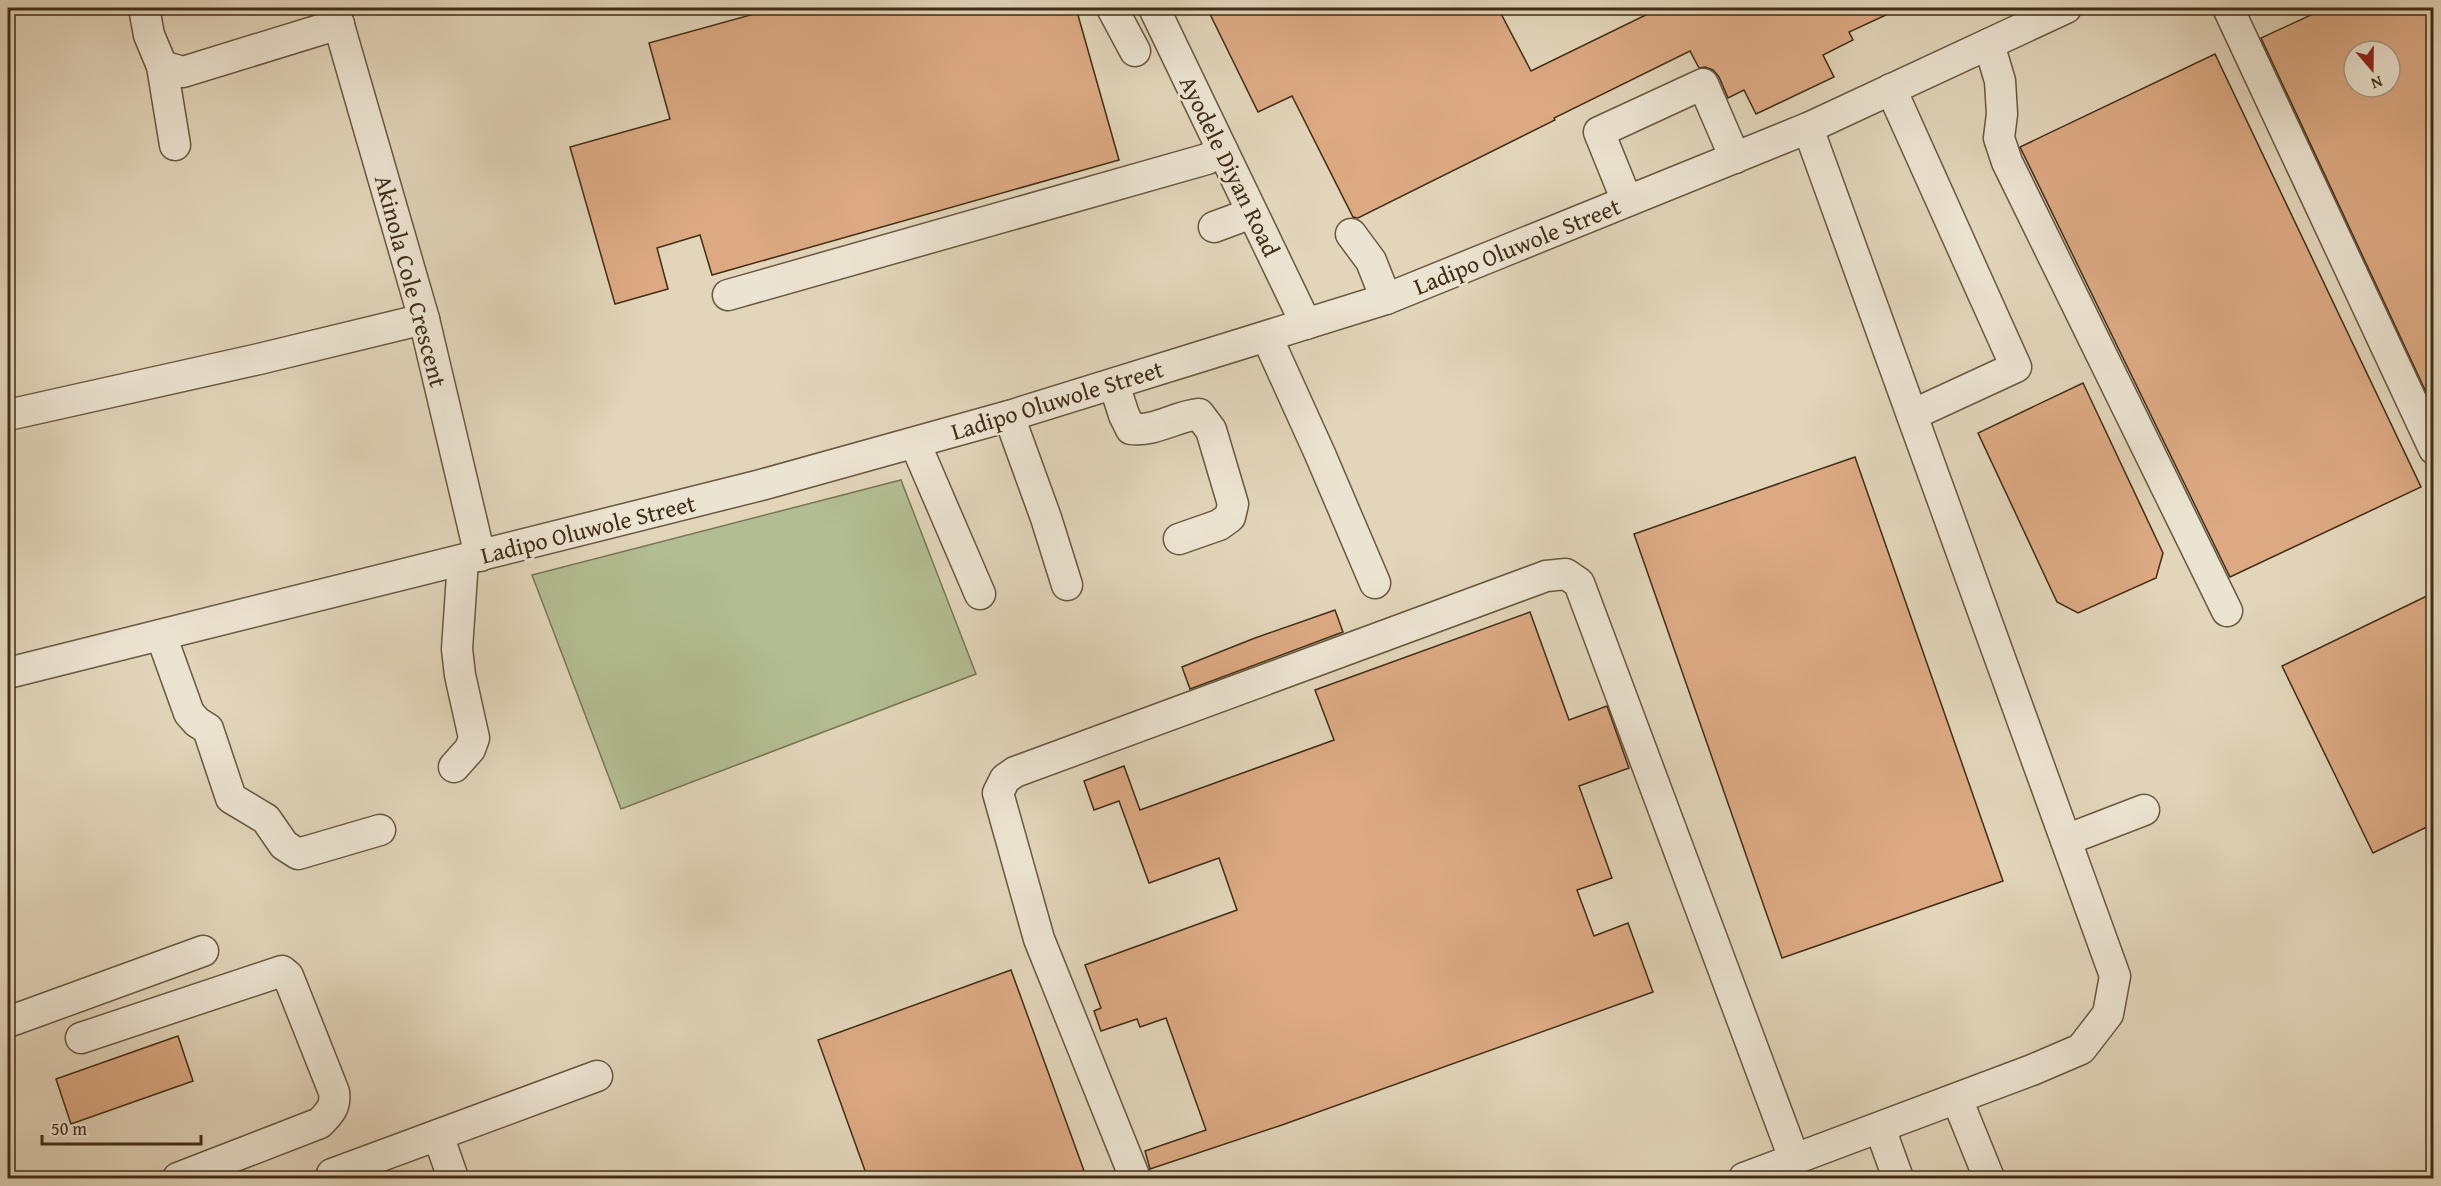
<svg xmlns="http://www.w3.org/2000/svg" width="2441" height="1186" font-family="'Gentium Book Plus',serif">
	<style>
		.green { fill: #b2bd91; stroke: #7a7554; stroke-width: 1.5 }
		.building { fill: #dca983; stroke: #412d16; stroke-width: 1.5; fill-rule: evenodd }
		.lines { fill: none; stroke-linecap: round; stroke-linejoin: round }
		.minor-casing { stroke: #69573f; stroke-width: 33 }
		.minor { stroke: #ece4d2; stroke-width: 30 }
		.labels { text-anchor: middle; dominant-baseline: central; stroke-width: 5; stroke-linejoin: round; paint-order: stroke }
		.street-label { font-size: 24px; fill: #412d16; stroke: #ece4d2 }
	</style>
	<rect width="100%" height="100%" fill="#e2d5ba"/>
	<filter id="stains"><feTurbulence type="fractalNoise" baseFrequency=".00333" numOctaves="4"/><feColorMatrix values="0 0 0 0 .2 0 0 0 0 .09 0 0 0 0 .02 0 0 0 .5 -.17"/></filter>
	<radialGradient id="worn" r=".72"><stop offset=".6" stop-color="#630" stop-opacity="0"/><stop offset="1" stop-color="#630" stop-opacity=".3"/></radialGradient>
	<!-- green -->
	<polygon class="green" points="901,480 976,674 621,809 532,575"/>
	<!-- building -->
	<g class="building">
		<polygon points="776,8 1076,8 1119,160 712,275 700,235 657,248 668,289 615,304 570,147 670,119 649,43"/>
		<polygon points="1207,8 1498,8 1531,71 1660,8 1901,8 1849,32 1853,40 1823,55 1834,77 1756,114 1744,90 1728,98 1719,77 1713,70 1705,67 1699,68 1690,51 1554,118 1555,120 1358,218 1353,217 1292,96 1258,112"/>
		<path d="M2326,8H2433V407L2261,38ZM2354,51H2390V87H2354Z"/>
		<polygon points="2215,54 2421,487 2230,577 2020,147"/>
		<polygon points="2083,383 2163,553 2156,578 2078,613 2057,602 1978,433"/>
		<polygon points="1855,457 2003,881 1782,958 1634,534"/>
		<polygon points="2433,593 2433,824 2373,853 2282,666"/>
		<polygon points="1335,610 1343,632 1190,689 1182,667 1255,638"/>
		<polygon points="1530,612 1569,720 1607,706 1629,768 1579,786 1612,878 1577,890 1594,936 1628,923 1653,992 1282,1125 1150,1169 1145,1151 1206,1130 1166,1018 1140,1027 1137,1019 1101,1031 1094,1011 1101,1008 1085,965 1237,910 1219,858 1149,883 1119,801 1094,810 1084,781 1124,766 1140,810 1334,740 1315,690"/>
		<polygon points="1011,970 1087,1179 868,1179 818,1040"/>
		<polygon points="178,1036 193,1081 71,1124 56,1079"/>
	</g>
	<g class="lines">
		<!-- minor casing -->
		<g class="minor-casing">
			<g id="minor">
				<polyline points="144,8 149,35 162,66 183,72 339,24"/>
				<polyline points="334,8 424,319 480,556"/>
				<polyline points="1112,8 1135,51"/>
				<polyline points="1154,8 1306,324"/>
				<polyline points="2228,8 2434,449"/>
				<polyline points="1989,44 2000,81 2002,114 1999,138 2007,162 2227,611"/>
				<polyline points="162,66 175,145"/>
				<polyline points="1891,89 2016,367 1912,415"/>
				<polyline points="1627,201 1599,132 1703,84 1735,158"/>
				<polyline points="1214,227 1252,213"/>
				<polyline points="1351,234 1371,261 1386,299"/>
				<polyline points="728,295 1207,159 1222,150"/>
				<polyline points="1267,337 1320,454 1375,583"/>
				<path d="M1114,384L1124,415L1131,429C1155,432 1176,416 1199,414L1211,430L1233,504L1230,517L1219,525L1179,539"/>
				<polyline points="8,415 259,359 424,319"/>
				<polyline points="1009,416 1046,518 1067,585"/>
				<polyline points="915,443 980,594"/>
				<polyline points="161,635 189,713 197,722 208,729 231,798 266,819 284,845 298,854 380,830"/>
				<polyline points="8,673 761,485 1009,416 1386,299 1808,128 2066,8"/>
				<polyline points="454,767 470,749 474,738 460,675 457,649 463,560"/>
				<polyline points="2066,840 2144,810"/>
				<polyline points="8,1022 203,951"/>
				<path d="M81,1038L282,971L288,976L334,1092C336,1107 330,1112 320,1123L178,1178"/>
				<polyline points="1957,1099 1989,1178"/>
				<polyline points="1880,1128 1898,1178"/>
				<polyline points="438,1135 453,1178"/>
				<polyline points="332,1174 597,1076"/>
				<polyline points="1135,1178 1039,939 998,793 1005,779 1015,772 1546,576 1566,574 1579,583 1795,1161"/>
				<polyline points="1744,1178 2032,1070 2081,1049 2108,1014 2115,976 1808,128"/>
			</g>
		</g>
		<!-- minor -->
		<use href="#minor" class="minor"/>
	</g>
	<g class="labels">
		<!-- street labels -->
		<g class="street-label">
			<text transform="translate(1230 166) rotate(64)">Ayodele Diyan Road</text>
			<text transform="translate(1517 246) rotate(-22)">Ladipo Oluwole Street</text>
			<text transform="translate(411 281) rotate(75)">Akinola Cole Crescent</text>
			<text transform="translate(1057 400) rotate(-17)">Ladipo Oluwole Street</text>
			<text transform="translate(588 529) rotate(-14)">Ladipo Oluwole Street</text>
		</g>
	</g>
	<!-- margin -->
	<rect width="2441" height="1186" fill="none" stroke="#e2d5ba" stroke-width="30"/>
	<rect x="9" y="9" width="2423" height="1168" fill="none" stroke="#412d16" stroke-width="3"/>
	<rect x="15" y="15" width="2411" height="1156" fill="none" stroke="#412d16" stroke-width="1.5"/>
	<!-- north arrow -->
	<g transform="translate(2372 69) rotate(160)"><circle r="28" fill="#ece4d2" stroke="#a89b87" stroke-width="1.5"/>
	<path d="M0-4.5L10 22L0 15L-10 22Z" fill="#8f2418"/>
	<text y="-9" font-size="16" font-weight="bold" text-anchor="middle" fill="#412d16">N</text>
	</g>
	<!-- scale -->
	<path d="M42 1135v9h159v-9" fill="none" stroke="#412d16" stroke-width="3"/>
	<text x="51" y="1135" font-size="18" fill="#412d16" stroke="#ece4d2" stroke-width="4.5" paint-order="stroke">50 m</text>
	<rect width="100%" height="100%" filter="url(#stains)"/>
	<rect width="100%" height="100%" fill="url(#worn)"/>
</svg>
